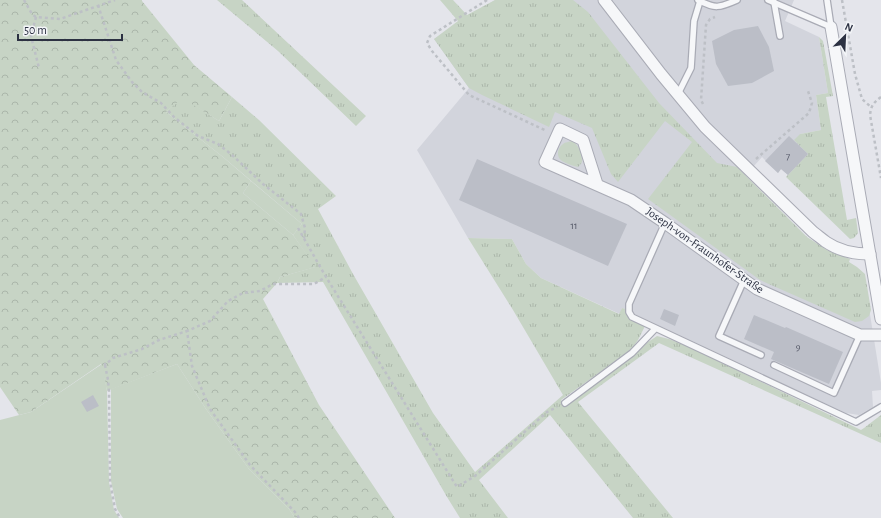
<svg xmlns="http://www.w3.org/2000/svg" width="881" height="518" font-family="'Alegreya Sans',sans-serif">
	<style>
		.built { fill: #d2d4dc }
		.grass { fill: url(#grass-tufts) }
		.forest { fill: url(#forest-crowns) }
		.garden { fill: #c7d4c5 }
		.building { fill: #bbbec7 }
		.lines { fill: none; stroke-linecap: round; stroke-linejoin: round }
		.lane-casing { stroke: #a9abb5; stroke-width: 8 }
		.street-casing { stroke: #a9abb5; stroke-width: 13 }
		.path { stroke: #bdc0c6; stroke-width: 2.5; stroke-dasharray: 3 3; stroke-linecap: butt }
		.lane { stroke: #f6f7f9; stroke-width: 5.5 }
		.street { stroke: #f6f7f9; stroke-width: 11 }
		.labels { text-anchor: middle; dominant-baseline: central; stroke-width: 3; stroke-linejoin: round; paint-order: stroke }
		.number-label { font-size: 10px; fill: #505463 }
		.street-label { font-size: 12px; fill: #2c3142; stroke: #f3f5f8 }
	</style>
	<defs>
		<pattern id="grass-tufts" width="24" height="20" patternUnits="userSpaceOnUse"><rect width="24" height="20" fill="#c7d4c5"/><path d="M3 7l-1-3M5 7V3M7 7l1-3M15 17l-1-3M17 17v-4M19 17l1-3" fill="none" stroke="#abb6aa"/></pattern>
		<pattern id="forest-crowns" width="20" height="18" patternUnits="userSpaceOnUse"><rect width="20" height="18" fill="#c7d4c5"/><path d="M2 6a3 3 0 1 1 6 0M12 15a3 3 0 1 1 6 0" fill="none" stroke="#abb6aa"/></pattern>
	</defs>
	<rect width="100%" height="100%" fill="#e4e5eb"/>
	<!-- built -->
	<polygon class="built" points="495,0 794,0 785,21 819,37 828,93 816,95 821,130 800,134 808,154 788,175 781,169 778,173 762,157 745,176 755,185 798,234 864,277 881,383 881,390 872,391 873,407 859,415 846,413 622,308 620,314 541,278 526,264 512,239 468,238 417,150 469,88 434,39"/>
	<!-- grass -->
	<g class="grass">
		<polygon points="217,0 242,0 366,116 356,126 278,51"/>
		<polygon points="440,0 453,0 467,15 495,0 573,0 588,12 659,103 717,163 737,167 807,237 827,250 850,259 849,262 857,267 865,274 871,310 869,316 862,321 855,322 760,280 648,199 692,142 665,121 618,182 611,174 592,128 555,112 549,127 482,95 469,88 434,39 458,21"/>
		<polygon points="819,37 823,41 833,96 826,97 847,220 856,218 858,233 854,238 850,239 786,177 808,154 794,140 800,134 821,130 816,95 828,93"/>
		<path d="M182,97L219,121L232,97L259,120L336,196L318,209L353,274L433,413L475,472L563,395L513,310L468,238L512,239L526,264L541,278L619,314L622,308L625,309C625,318 637,322 645,326L638,340L631,350L561,400L565,406L635,354L648,342L657,336L669,339L687,346L861,430L864,428L881,415V443L659,343L578,402L673,518H633L550,415L479,480L508,518H460L447,497L323,282L277,283L280,277L315,267L293,235L302,224L223,157L166,112Z"/>
		<path d="M572,141C578,144 583,155 582,162C581,164 580,165 578,167C573,166 567,164 562,161C556,157 557,148 563,144C565,142 569,142 572,141Z"/>
	</g>
	<!-- forest -->
	<polygon class="forest" points="0,0 142,0 142,1 194,65 232,97 219,121 182,98 166,112 223,157 251,181 243,193 293,235 316,267 280,277 277,283 263,299 319,405 395,518 295,518 289,509 249,469 206,409 177,364 107,391 101,364 31,412 19,415 0,387"/>
	<!-- garden -->
	<g class="garden">
		<polygon points="251,181 302,224 293,235 243,193"/>
		<polygon points="102,364 107,391 109,482 114,510 119,518 0,518 0,420 31,412"/>
		<polygon points="177,364 206,409 249,469 289,509 295,518 123,518 117,509 111,481 111,389"/>
	</g>
	<!-- building -->
	<g class="building">
		<polygon points="758,26 769,47 774,71 752,83 728,86 716,64 712,41 734,30"/>
		<polygon points="789,136 808,154 788,175 781,169 778,173 765,161"/>
		<polygon points="477,159 627,224 608,266 459,200"/>
		<polygon points="664,309 679,315 675,326 660,319"/>
		<polygon points="754,315 785,328 786,327 843,352 829,384 771,359 774,352 744,339"/>
		<polygon points="93,395 99,406 87,412 81,402"/>
	</g>
	<g class="lines">
		<!-- lane casing -->
		<g class="lane-casing">
			<g id="lane">
				<path d="M698,0C715,9 719,8 737,0"/>
				<polyline points="768,0 831,27"/>
				<polyline points="827,0 831,27"/>
				<polyline points="774,2 780,36"/>
				<polyline points="678,94 691,68 694,21 700,1"/>
				<polyline points="665,223 629,304 629,312 632,317 856,422 881,407"/>
				<polyline points="744,280 719,336 761,355"/>
				<polyline points="774,365 834,393 860,335"/>
				<polyline points="565,403 632,353 655,329"/>
			</g>
		</g>
		<!-- street casing -->
		<g class="street-casing">
			<g id="street">
				<path d="M604,0L661,74L705,127L813,232C817,235 822,239 826,242C839,251 855,254 870,254"/>
				<polyline points="831,27 881,319"/>
				<polyline points="597,184 583,140 560,129 545,162 631,200 665,223 757,289 860,335 881,335"/>
			</g>
		</g>
		<!-- path -->
		<g class="path">
			<polyline points="24,0 32,14 36,17 60,19 115,0"/>
			<polyline points="487,0 430,36 427,43 432,51 469,95 547,131"/>
			<polyline points="842,0 855,74 862,99 871,107"/>
			<polyline points="98,5 116,60 132,82 142,92 161,103 174,117 198,136 218,144 231,154 263,184 301,214 305,228 304,238"/>
			<polyline points="36,17 31,36 39,68"/>
			<path d="M881,97C873,103 871,106 870,115L881,178"/>
			<polyline points="703,104 701,100 706,25 710,19 715,17"/>
			<polyline points="756,159 809,113 812,103 808,91"/>
			<polyline points="298,228 326,277 457,487 475,476 547,412 557,407"/>
			<polyline points="105,363 105,365 113,358 142,349 159,340 187,331"/>
			<polyline points="105,365 108,380 109,391 110,481 115,509 120,518"/>
			<polyline points="299,518 295,512 250,465 210,409 192,366 187,331 210,321 228,301 243,293 260,291 273,284 314,284 326,277"/>
		</g>
		<!-- lane -->
		<use href="#lane" class="lane"/>
		<!-- street -->
		<use href="#street" class="street"/>
	</g>
	<g class="labels">
		<!-- number labels -->
		<g class="number-label">
			<text x="788" y="157">7</text>
			<text x="574" y="226">11</text>
			<text x="798" y="347">9</text>
		</g>
		<!-- street labels -->
		<g class="street-label">
			<text transform="translate(705 250) rotate(35)">Joseph-von-Fraunhofer-Straße</text>
		</g>
	</g>
	<!-- north arrow -->
	<g transform="translate(845 36) rotate(24)" stroke="#f3f5f8" stroke-width="3" paint-order="stroke">
	<path d="M0-3L7 15L0 10L-7 15Z" fill="#2c3142"/>
	<text y="-6" font-size="11" font-weight="bold" text-anchor="middle" fill="#2c3142">N</text>
	</g>
	<!-- scale -->
	<path d="M18 34v6h104v-6" fill="none" stroke="#2c3142" stroke-width="2"/>
	<text x="24" y="34" font-size="12" fill="#2c3142" stroke="#f3f5f8" stroke-width="3" paint-order="stroke">50 m</text>
</svg>
